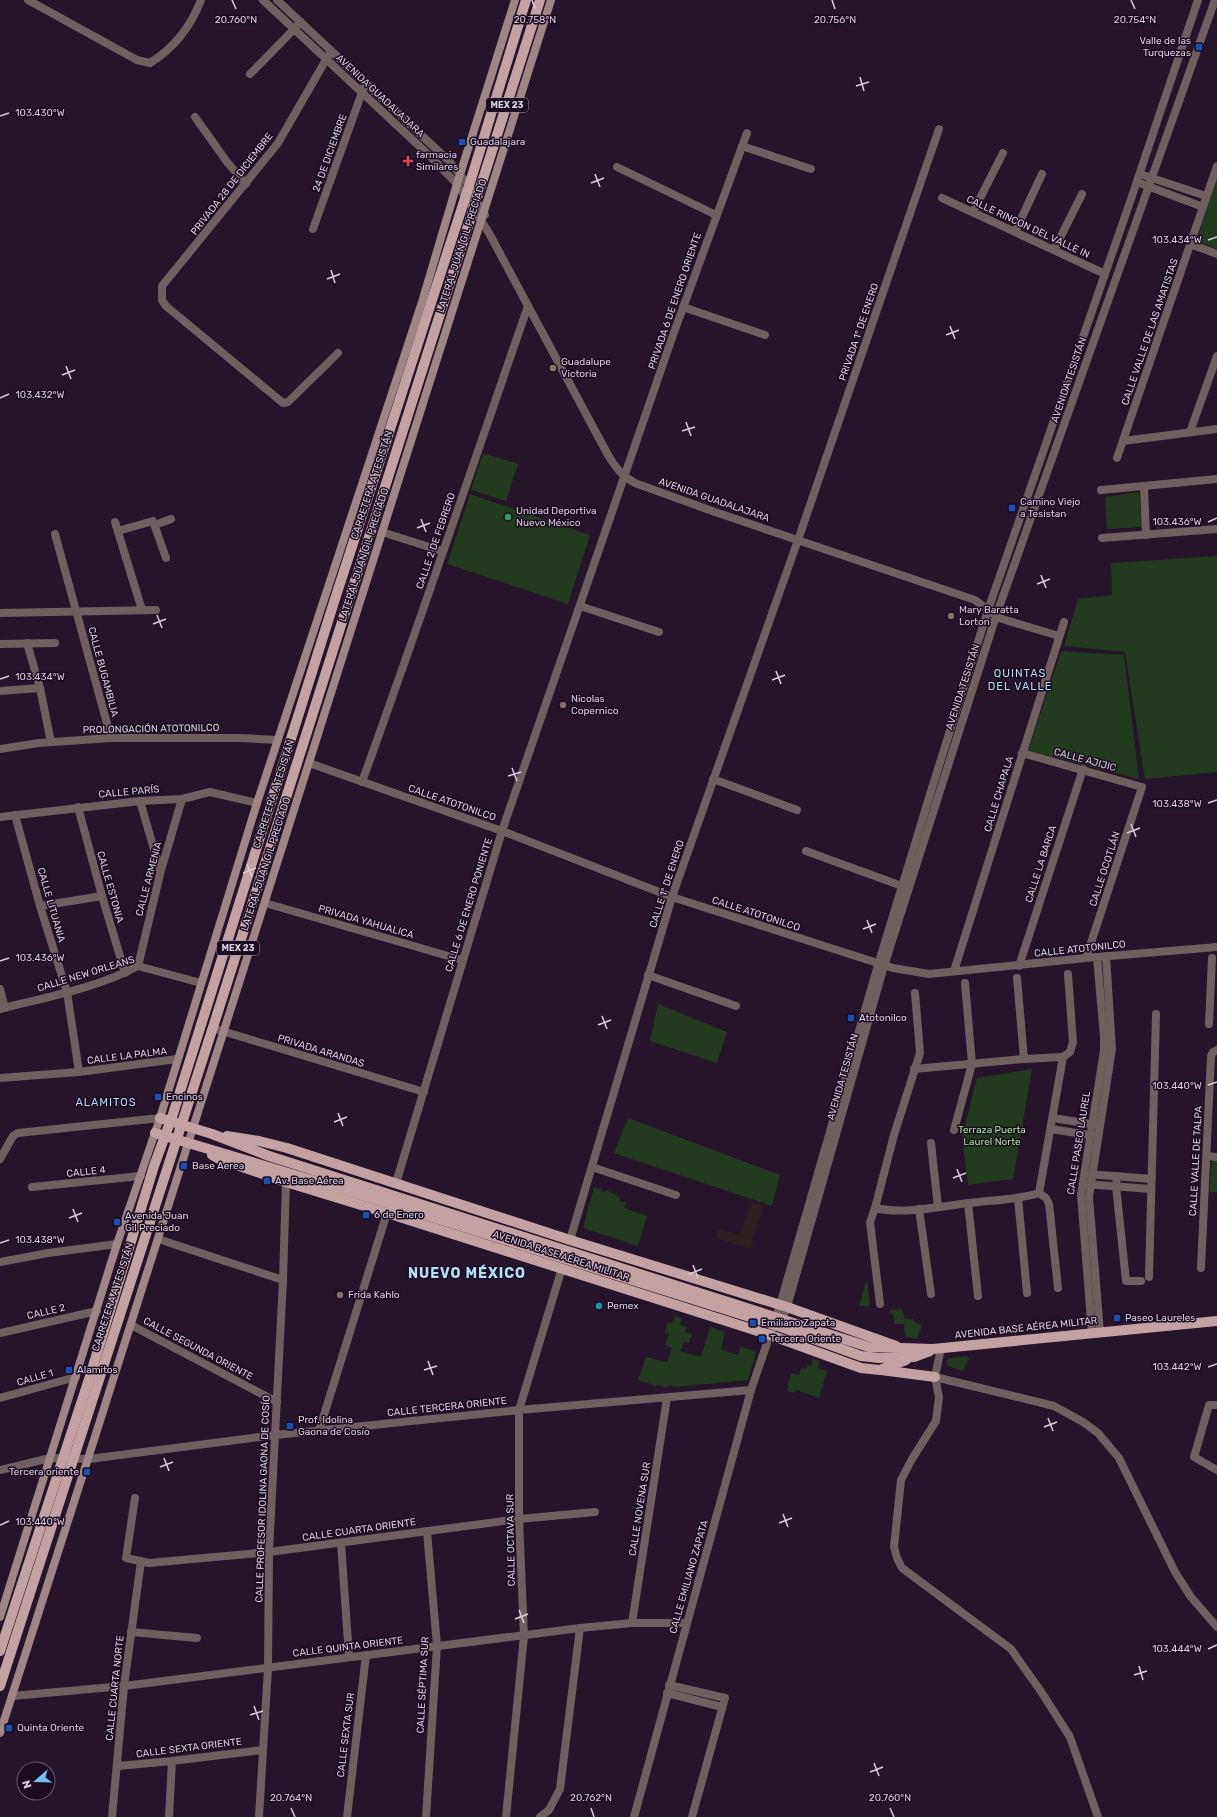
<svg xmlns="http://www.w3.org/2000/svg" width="1217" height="1817" font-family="Rubik,sans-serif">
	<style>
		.commercial { fill: #301d20 }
		.green { fill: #223a1d }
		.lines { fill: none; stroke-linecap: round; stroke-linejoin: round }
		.minor { stroke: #6f5f5f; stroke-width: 8 }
		.tertiary { stroke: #6f5f5f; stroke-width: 8 }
		.secondary { stroke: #9f8585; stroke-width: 8 }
		.primary { stroke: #c4a2a3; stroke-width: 10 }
		.ticks { fill: none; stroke: #d9cedc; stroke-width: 1.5 }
		.transit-dot { fill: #1a4fb4; stroke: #1b0b20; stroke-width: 1.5 }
		.health-dot { fill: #e0444e; stroke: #1b0b20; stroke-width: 1.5 }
		.education-dot { fill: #8d6e63; stroke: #1b0b20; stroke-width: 1.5 }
		.leisure-dot { fill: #2e9e5b; stroke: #1b0b20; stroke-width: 1.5 }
		.culture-dot { fill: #0f9aa8; stroke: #1b0b20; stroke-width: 1.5 }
		.labels { text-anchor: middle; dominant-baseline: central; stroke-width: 3; stroke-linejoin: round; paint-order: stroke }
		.shield { fill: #1b0b20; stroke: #a094a4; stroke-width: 1 }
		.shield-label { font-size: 9px; font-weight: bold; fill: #d9cedc }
		.poi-label { font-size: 10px; fill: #d9cedc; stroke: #1b0b20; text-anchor: start }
		.street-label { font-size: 10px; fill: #d9cedc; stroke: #1b0b20 }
		.park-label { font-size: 10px; fill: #a2e095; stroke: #1b0b20 }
		.neighbourhood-label { font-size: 11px; letter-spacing: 1px; fill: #b3ddfa; stroke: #1b0b20 }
		.district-label { font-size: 14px; font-weight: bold; letter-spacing: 1px; fill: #b3ddfa; stroke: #1b0b20 }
		.ticks-label { font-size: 10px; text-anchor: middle; fill: #d9cedc; stroke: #1b0b20; stroke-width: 3; stroke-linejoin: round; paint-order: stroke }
	</style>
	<rect width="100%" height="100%" fill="#25142a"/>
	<!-- commercial -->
	<polygon class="commercial" points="752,1202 764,1206 752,1239 754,1240 751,1249 716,1238 719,1229 739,1235"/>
	<!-- green -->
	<g class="green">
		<polygon points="1217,174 1217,249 1197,241"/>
		<polygon points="483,453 518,464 506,501 471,490"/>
		<polygon points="1139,492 1142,527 1107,529 1105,497"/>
		<polygon points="470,494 590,535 568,604 447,564"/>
		<polygon points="1217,556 1217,772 1145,779 1125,652 1064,646 1078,599 1112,595 1111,563"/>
		<polygon points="1061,651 1124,655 1139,779 1028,751"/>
		<polygon points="658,1004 727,1032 717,1063 650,1041"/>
		<polygon points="1032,1069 1013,1179 968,1185 962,1137 977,1078"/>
		<polygon points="628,1118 780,1175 772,1206 614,1153"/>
		<polygon points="1212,1159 1217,1159 1217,1192 1209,1192"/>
		<polygon points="594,1187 601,1189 601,1191 605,1192 606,1190 617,1195 617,1197 620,1198 619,1201 626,1202 624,1208 647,1216 638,1246 583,1228"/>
		<polygon points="867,1279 870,1306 859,1306"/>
		<polygon points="902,1309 905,1319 913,1319 913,1321 922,1325 917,1339 905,1337 904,1324 895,1324 893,1314 890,1314 890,1310"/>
		<polygon points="675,1316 682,1318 680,1325 687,1327 685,1333 692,1333 689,1343 684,1342 680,1351 701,1357 710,1327 725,1332 721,1350 738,1355 740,1347 742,1347 756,1352 748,1380 675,1387 670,1385 668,1387 662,1387 662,1386 658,1385 656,1386 638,1380 646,1357 667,1362 672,1348 665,1345 669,1334 665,1333 668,1322 672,1323"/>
		<polygon points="967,1356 969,1359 963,1371 947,1366 947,1360 949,1358"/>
		<polygon points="813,1359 820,1361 818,1368 827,1371 819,1398 796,1390 795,1393 787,1391 791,1373 799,1375 801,1368 806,1369 808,1366 811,1367"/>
	</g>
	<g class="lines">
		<!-- minor -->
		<g class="minor">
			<path d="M28,0L137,60L150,63C174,48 191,26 201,0"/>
			<polyline points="331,51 278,143 162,286 162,300 166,306 283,403 288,402 338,353"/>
			<polyline points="250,74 301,22"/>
			<polyline points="195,117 227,162 246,184"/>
			<polyline points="742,146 811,169"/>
			<polyline points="617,167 716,215"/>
			<polyline points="1140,174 1206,196"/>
			<polyline points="1137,182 1203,207"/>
			<polyline points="942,198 1105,274"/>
			<polyline points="973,212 1003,153"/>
			<polyline points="313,229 365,84"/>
			<polyline points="1015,232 1042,174"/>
			<polyline points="1190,244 1217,254"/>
			<polyline points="1054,250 1082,194"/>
			<polyline points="683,307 765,335"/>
			<polyline points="1190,432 1217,356"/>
			<polyline points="1123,441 1217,429"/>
			<polyline points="1117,458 1217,166"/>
			<polyline points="1144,487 1146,535"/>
			<polyline points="1101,490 1217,479"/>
			<polyline points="115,522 142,610"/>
			<polyline points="155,525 171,519"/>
			<polyline points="118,531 153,521 166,558"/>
			<polyline points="382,532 442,551"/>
			<polyline points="55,534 111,738"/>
			<polyline points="1102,538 1217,529"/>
			<polyline points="580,606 659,632"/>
			<polyline points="0,613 156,610"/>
			<polyline points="996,616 999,618 1059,636"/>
			<polyline points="27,643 40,688 51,742"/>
			<polyline points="0,644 55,643"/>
			<polyline points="0,691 40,688"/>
			<polyline points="0,749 39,743 111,738 240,738 278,740"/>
			<polyline points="1022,753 1142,787 1086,958"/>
			<polyline points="309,763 502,831 672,897 893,968 929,974 1086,958 1217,947"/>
			<polyline points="713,779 797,810"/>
			<path d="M362,782C419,624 473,465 528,306"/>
			<polyline points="140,801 160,870"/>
			<polyline points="78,807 102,896 125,973"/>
			<polyline points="15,815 40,906 67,992 79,1072"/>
			<polyline points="0,817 140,801 182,799 210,792 257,803"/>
			<polyline points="806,851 902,886"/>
			<polyline points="265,903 462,960"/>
			<polyline points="40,906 102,896"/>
			<polyline points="138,966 161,870 182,799"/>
			<polyline points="1019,966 1083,769"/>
			<polyline points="954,971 1064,622"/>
			<polyline points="648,975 736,1006"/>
			<polyline points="1017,978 1024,1059"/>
			<polyline points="0,989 5,1008"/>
			<path d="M0,1009C43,998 100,987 138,966L201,983"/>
			<polyline points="1209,1024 1212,958"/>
			<polyline points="212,1028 424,1092"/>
			<polyline points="1063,1057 1070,1052 1073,1042 1068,974"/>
			<polyline points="914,1069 1024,1059 1063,1057"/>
			<polyline points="0,1078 79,1072 177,1059"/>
			<polyline points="1053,1118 1097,1125"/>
			<polyline points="1051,1129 1095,1136"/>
			<polyline points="954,1130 972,1064 965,983"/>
			<polyline points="931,1143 938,1207"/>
			<polyline points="1207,1156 1217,1157"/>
			<polyline points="0,1159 13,1136 18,1133 160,1118"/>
			<polyline points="592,1167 676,1195"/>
			<polyline points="1087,1174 1152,1179"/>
			<polyline points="1117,1176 1116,1186 1126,1281 1141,1281"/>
			<polyline points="396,1183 502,831 673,335 747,133"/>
			<polyline points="1085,1184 1151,1189"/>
			<polyline points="32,1187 141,1176"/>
			<polyline points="1039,1193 1063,1057"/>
			<polyline points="1039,1193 1046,1198 1049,1204 1058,1288"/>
			<polyline points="1018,1198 1027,1293"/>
			<polyline points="968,1203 978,1296"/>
			<path d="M875,1208C903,1215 941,1206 970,1203C993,1200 1017,1200 1039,1193"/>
			<polyline points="919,1209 931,1294"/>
			<polyline points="158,1239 283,1280"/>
			<polyline points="570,1240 672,897 798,540 939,129"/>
			<polyline points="0,1262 48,1253 117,1244"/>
			<polyline points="1201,1268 1211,1056 1213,1052 1217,1050"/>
			<polyline points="1149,1277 1156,1014"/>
			<polyline points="880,1304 870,1222 875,1208 894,1135 920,1053 915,993"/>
			<polyline points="131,1325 277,1402"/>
			<polyline points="1100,1332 1089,1197 1112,1049 1106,956"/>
			<polyline points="0,1333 97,1311"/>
			<polyline points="1092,1333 1081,1195 1104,1051 1104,1037 1097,957"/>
			<polyline points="941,1348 935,1377 939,1397 936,1421 912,1459 901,1480 894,1547 897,1558 902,1568 1011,1649 1042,1693 1070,1737 1098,1817"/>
			<polyline points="935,1377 1054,1406 1083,1422 1098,1433 1119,1458 1175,1572 1191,1597 1217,1627"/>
			<polyline points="0,1398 76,1377"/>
			<polyline points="1217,1405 1209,1405 1194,1457 1217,1470"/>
			<polyline points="319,1431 387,1213"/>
			<polyline points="0,1470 50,1458 89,1459 275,1435 519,1410 751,1390"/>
			<polyline points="135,1498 126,1558 149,1563 269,1552 519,1519 595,1512"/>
			<polyline points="341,1543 349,1657"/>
			<polyline points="632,1623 667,1398"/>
			<polyline points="131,1632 197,1638"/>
			<polyline points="669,1685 725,1698 692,1817"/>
			<polyline points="667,1693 722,1707"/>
			<polyline points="12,1696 124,1686 580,1628 632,1623 687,1623"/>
			<polyline points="118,1766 172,1761 262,1750"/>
			<polyline points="112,1817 124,1686 141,1561"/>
			<polyline points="169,1817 172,1761"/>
			<polyline points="259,1817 268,1668 269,1552 283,1280 286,1182"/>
			<polyline points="347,1817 366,1655"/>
			<polyline points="426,1817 437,1646 427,1531"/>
			<polyline points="506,1817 524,1636 519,1519 519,1410 562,1268"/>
			<polyline points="540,1817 549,1810 560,1789 580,1628"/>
		</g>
		<!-- tertiary -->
		<g class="tertiary">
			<path d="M263,0L432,158L457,184L489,233L608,455C616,468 622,476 635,483L715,512L975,600L992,613"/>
			<polyline points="277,0 450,162 469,186 485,215"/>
			<polyline points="780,1324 787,1307 884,966 996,616 1215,0"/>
			<polyline points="634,1817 751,1390 780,1305 878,965 932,788 988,610 1130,202 1198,0"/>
		</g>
		<!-- secondary -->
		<g class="secondary">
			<polyline points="0,1617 117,1244 160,1118 257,803 422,302 457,184 515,0"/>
			<path d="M0,1733C186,1156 366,577 551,0"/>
		</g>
		<!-- primary -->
		<g class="primary">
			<polyline points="160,1118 212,1134 269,1156 869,1347 933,1349 1217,1321"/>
			<polyline points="155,1133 378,1200 778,1326 861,1356 879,1358 914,1357 930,1351"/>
			<polyline points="227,1136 259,1141 287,1148 570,1240 787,1307 896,1346"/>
			<polyline points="212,1155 219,1159 286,1182 387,1213 770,1335 861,1368 880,1370 906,1360"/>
			<polyline points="881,1370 935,1377"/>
			<polyline points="0,1651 90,1376 154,1166 173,1114 334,602 469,186 526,0"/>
			<polyline points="0,1686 214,1024 540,0"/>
		</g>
	</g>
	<!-- ticks -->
	<path class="ticks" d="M232,0L236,9M532,0L535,9M832,0L835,9M1131,0L1135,9M860,77L864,91M856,86L869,82M0,116L9,113M595,174L600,187M591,183L604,178M1208,240L1217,237M331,270L335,283M327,279L340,274M950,326L955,339M946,335L959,330M66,366L71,379M62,375L75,370M0,398L9,394M686,422L691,436M682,431L695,427M421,519L426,532M1208,522L1217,518M417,528L430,523M1041,575L1046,588M1037,584L1050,579M157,615L162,628M153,624L166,619M776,671L781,684M0,679L9,676M772,680L785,675M512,768L517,781M508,776L521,772M1208,803L1217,800M1131,824L1136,837M1127,833L1140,828M247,864L252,877M243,873L256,868M867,920L872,933M863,929L876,924M0,961L9,958M602,1016L607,1029M598,1025L611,1020M1208,1085L1217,1082M338,1113L343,1126M334,1122L347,1117M957,1169L962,1182M953,1178L966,1173M73,1209L78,1222M69,1218L82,1213M0,1243L9,1240M693,1265L698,1278M689,1274L702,1269M428,1361L433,1375M1208,1367L1217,1364M424,1370L437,1366M1048,1418L1053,1431M1044,1427L1057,1422M164,1458L169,1471M160,1467L173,1462M783,1514L788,1527M779,1523L792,1518M0,1525L9,1521M519,1610L524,1623M515,1619L528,1614M1208,1649L1217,1645M1139,1666L1143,1680M1134,1675L1147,1671M254,1706L259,1720M250,1715L263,1711M874,1763L879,1776M870,1772L883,1767M291,1808L295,1817M591,1808L594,1817M890,1808L894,1817"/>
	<!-- markers -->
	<g class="transit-dot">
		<rect x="1195" y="43" width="8" height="8" rx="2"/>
		<rect x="458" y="138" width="8" height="8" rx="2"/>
		<rect x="1008" y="504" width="8" height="8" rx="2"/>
		<rect x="847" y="1014" width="8" height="8" rx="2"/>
		<rect x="154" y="1093" width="8" height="8" rx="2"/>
		<rect x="180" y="1162" width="8" height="8" rx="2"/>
		<rect x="263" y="1177" width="8" height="8" rx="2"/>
		<rect x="362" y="1211" width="8" height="8" rx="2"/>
		<rect x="113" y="1218" width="8" height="8" rx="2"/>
		<rect x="1113" y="1314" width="8" height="8" rx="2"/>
		<rect x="749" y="1319" width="8" height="8" rx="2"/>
		<rect x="758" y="1335" width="8" height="8" rx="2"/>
		<rect x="65" y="1366" width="8" height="8" rx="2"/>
		<rect x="286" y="1422" width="8" height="8" rx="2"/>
		<rect x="83" y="1468" width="8" height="8" rx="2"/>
		<rect x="5" y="1724" width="8" height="8" rx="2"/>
	</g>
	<path class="health-dot" d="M406 155h4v4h4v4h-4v4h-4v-4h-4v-4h4z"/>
	<g class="education-dot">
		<circle cx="553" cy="368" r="4"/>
		<circle cx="951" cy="616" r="4"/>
		<circle cx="563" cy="705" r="4"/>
		<circle cx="340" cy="1295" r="4"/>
	</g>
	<circle class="leisure-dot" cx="508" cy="517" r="4"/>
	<circle class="culture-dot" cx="599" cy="1306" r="4"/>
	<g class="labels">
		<!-- shield labels -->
		<g class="shield">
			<rect x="486" y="98" width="42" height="14" rx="3"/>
			<rect x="217" y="941" width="42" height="14" rx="3"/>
		</g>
		<g class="shield-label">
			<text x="507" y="105">MEX 23</text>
			<text x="238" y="948">MEX 23</text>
		</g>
		<!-- poi labels -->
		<g class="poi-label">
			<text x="1191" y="41" text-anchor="end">Valle de las<tspan x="1191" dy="12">Turquezas</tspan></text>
			<text x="470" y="142">Guadalajara</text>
			<text x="416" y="155">farmacia<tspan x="416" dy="12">Similares</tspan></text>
			<text x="561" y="362">Guadalupe<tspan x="561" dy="12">Victoria</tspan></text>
			<text x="1020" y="502">Camino Viejo<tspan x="1020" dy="12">a Tesistan</tspan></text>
			<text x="516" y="511">Unidad Deportiva<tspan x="516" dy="12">Nuevo México</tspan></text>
			<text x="959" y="610">Mary Baratta<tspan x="959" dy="12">Lorton</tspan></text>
			<text x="571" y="699">Nicolas<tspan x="571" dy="12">Copernico</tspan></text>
			<text x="859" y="1018">Atotonilco</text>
			<text x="166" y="1097">Encinos</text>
			<text x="192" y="1166">Base Aerea</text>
			<text x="275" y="1181">Av. Base Aérea</text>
			<text x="374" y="1215">6 de Enero</text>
			<text x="125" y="1216">Avenida Juan<tspan x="125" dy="12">Gil Preciado</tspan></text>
			<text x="348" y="1295">Frida Kahlo</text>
			<text x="607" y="1306">Pemex</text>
			<text x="1125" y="1318">Paseo Laureles</text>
			<text x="761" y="1323">Emiliano Zapata</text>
			<text x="770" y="1339">Tercera Oriente</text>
			<text x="77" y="1370">Alamitos</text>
			<text x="298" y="1420">Prof. Idolina<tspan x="298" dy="12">Gaona de Cosío</tspan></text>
			<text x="79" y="1472" text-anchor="end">Tercera oriente</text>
			<text x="17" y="1728">Quinta Oriente</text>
		</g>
		<!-- street labels -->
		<g class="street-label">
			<text transform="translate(380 96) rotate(43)">AVENIDA GUADALAJARA</text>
			<text transform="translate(330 153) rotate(-70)">24 DE DICIEMBRE</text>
			<text transform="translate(232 184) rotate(-52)">PRIVADA 28 DE DICIEMBRE</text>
			<text transform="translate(1028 227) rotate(25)">CALLE RINCON DEL VALLE IN</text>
			<text transform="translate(462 246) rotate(-72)">LATERAL JUAN GIL PRECIADO</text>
			<text transform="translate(675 301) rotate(-71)">PRIVADA 6 DE ENERO ORIENTE</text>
			<text transform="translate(859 332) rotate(-71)">PRIVADA 1° DE ENERO</text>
			<text transform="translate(1150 332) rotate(-71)">CALLE VALLE DE LAS AMATISTAS</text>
			<text transform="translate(1069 380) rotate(-71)">AVENIDA TESISTÁN</text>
			<text transform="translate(372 485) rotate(-72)">CARRETERA A TESISTÁN</text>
			<text transform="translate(714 500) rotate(19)">AVENIDA GUADALAJARA</text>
			<text transform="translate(436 541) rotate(-71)">CALLE 2 DE FEBRERO</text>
			<text transform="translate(364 555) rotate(-72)">LATERAL JUAN GIL PRECIADO</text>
			<text transform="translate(103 672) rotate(75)">CALLE BUGAMBILIA</text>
			<text transform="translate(963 687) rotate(-72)">AVENIDA TESISTÁN</text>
			<text transform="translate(151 729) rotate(-1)">PROLONGACIÓN ATOTONILCO</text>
			<text transform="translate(1085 760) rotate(15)">CALLE AJIJIC</text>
			<text transform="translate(129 792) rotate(-5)">CALLE PARÍS</text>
			<text transform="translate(274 794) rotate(-72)">CARRETERA A TESISTÁN</text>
			<text transform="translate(999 794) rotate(-73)">CALLE CHAPALA</text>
			<text transform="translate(452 803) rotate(19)">CALLE ATOTONILCO</text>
			<text transform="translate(266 864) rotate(-72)">LATERAL JUAN GIL PRECIADO</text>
			<text transform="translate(1041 864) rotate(-72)">CALLE LA BARCA</text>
			<text transform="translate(1105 869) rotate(-72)">CALLE OCOTLÁN</text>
			<text transform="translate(149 879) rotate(-75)">CALLE ARMENIA</text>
			<text transform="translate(667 884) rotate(-72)">CALLE 1° DE ENERO</text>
			<text transform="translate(110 887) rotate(74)">CALLE ESTONIA</text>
			<text transform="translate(51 905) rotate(74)">CALLE LITUANIA</text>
			<text transform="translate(469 905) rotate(-73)">CALLE 6 DE ENERO PONIENTE</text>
			<text transform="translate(756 914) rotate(18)">CALLE ATOTONILCO</text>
			<text transform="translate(366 922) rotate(16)">PRIVADA YAHUALICA</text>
			<text transform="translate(1080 949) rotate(-6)">CALLE ATOTONILCO</text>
			<text transform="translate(86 974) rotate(-17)">CALLE NEW ORLEANS</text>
			<text transform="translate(321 1051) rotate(17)">PRIVADA ARANDAS</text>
			<text transform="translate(127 1056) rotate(-7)">CALLE LA PALMA</text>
			<text transform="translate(843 1077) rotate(-74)">AVENIDA TESISTÁN</text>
			<text transform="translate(1079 1143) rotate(-81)">CALLE PASEO LAUREL</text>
			<text transform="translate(1196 1161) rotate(-87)">CALLE VALLE DE TALPA</text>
			<text transform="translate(86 1172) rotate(-6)">CALLE 4</text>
			<text transform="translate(561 1256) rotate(18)">AVENIDA BASE AÉREA MILITAR</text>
			<text transform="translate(113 1297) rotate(-72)">CARRETERA A TESISTÁN</text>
			<text transform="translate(46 1312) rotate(-13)">CALLE 2</text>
			<text transform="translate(1026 1328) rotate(-6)">AVENIDA BASE AÉREA MILITAR</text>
			<text transform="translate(198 1349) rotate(28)">CALLE SEGUNDA ORIENTE</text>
			<text transform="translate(35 1378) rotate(-16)">CALLE 1</text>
			<text transform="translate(447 1407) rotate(-6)">CALLE TERCERA ORIENTE</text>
			<text transform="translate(263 1499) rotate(-88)">CALLE PROFESOR IDOLINA GAONA DE COSÍO</text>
			<text transform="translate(640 1509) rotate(-81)">CALLE NOVENA SUR</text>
			<text transform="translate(359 1530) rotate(-8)">CALLE CUARTA ORIENTE</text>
			<text transform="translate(511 1540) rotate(-91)">CALLE OCTAVA SUR</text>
			<text transform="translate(689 1577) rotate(-74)">CALLE EMILIANO ZAPATA</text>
			<text transform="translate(348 1647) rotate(-7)">CALLE QUINTA ORIENTE</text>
			<text transform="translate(423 1685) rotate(-87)">CALLE SÉPTIMA SUR</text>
			<text transform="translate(115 1688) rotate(-84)">CALLE CUARTA NORTE</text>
			<text transform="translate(346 1735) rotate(-83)">CALLE SEXTA SUR</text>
			<text transform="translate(189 1748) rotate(-7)">CALLE SEXTA ORIENTE</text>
		</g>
		<!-- park labels -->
		<g class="park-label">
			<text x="992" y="1130">Terraza Puerta<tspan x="992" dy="12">Laurel Norte</tspan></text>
		</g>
		<!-- neighbourhood labels -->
		<g class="neighbourhood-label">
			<text x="1020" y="673">QUINTAS<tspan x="1020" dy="13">DEL VALLE</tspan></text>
			<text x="106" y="1102">ALAMITOS</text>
		</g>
		<!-- district labels -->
		<g class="district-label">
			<text x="467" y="1273">NUEVO MÉXICO</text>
		</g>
	</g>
	<g class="ticks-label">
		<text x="236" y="23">20.760°N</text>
		<text x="535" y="23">20.758°N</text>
		<text x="835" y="23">20.756°N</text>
		<text x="1135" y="23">20.754°N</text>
		<text x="40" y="116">103.430°W</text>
		<text x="1177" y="243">103.434°W</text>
		<text x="40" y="398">103.432°W</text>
		<text x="1177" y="525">103.436°W</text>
		<text x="40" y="680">103.434°W</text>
		<text x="1177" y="807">103.438°W</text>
		<text x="40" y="961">103.436°W</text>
		<text x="1177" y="1089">103.440°W</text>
		<text x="40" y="1243">103.438°W</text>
		<text x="1177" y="1370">103.442°W</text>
		<text x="40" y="1525">103.440°W</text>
		<text x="1177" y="1652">103.444°W</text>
		<text x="291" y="1801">20.764°N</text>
		<text x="591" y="1801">20.762°N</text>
		<text x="890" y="1801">20.760°N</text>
	</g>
	<!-- north arrow -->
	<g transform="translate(36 1781) rotate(250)"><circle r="19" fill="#1b0b20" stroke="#67596b"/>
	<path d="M0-3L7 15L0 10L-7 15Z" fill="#70c1f4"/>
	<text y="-6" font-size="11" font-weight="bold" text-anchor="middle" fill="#d9cedc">N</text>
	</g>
</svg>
